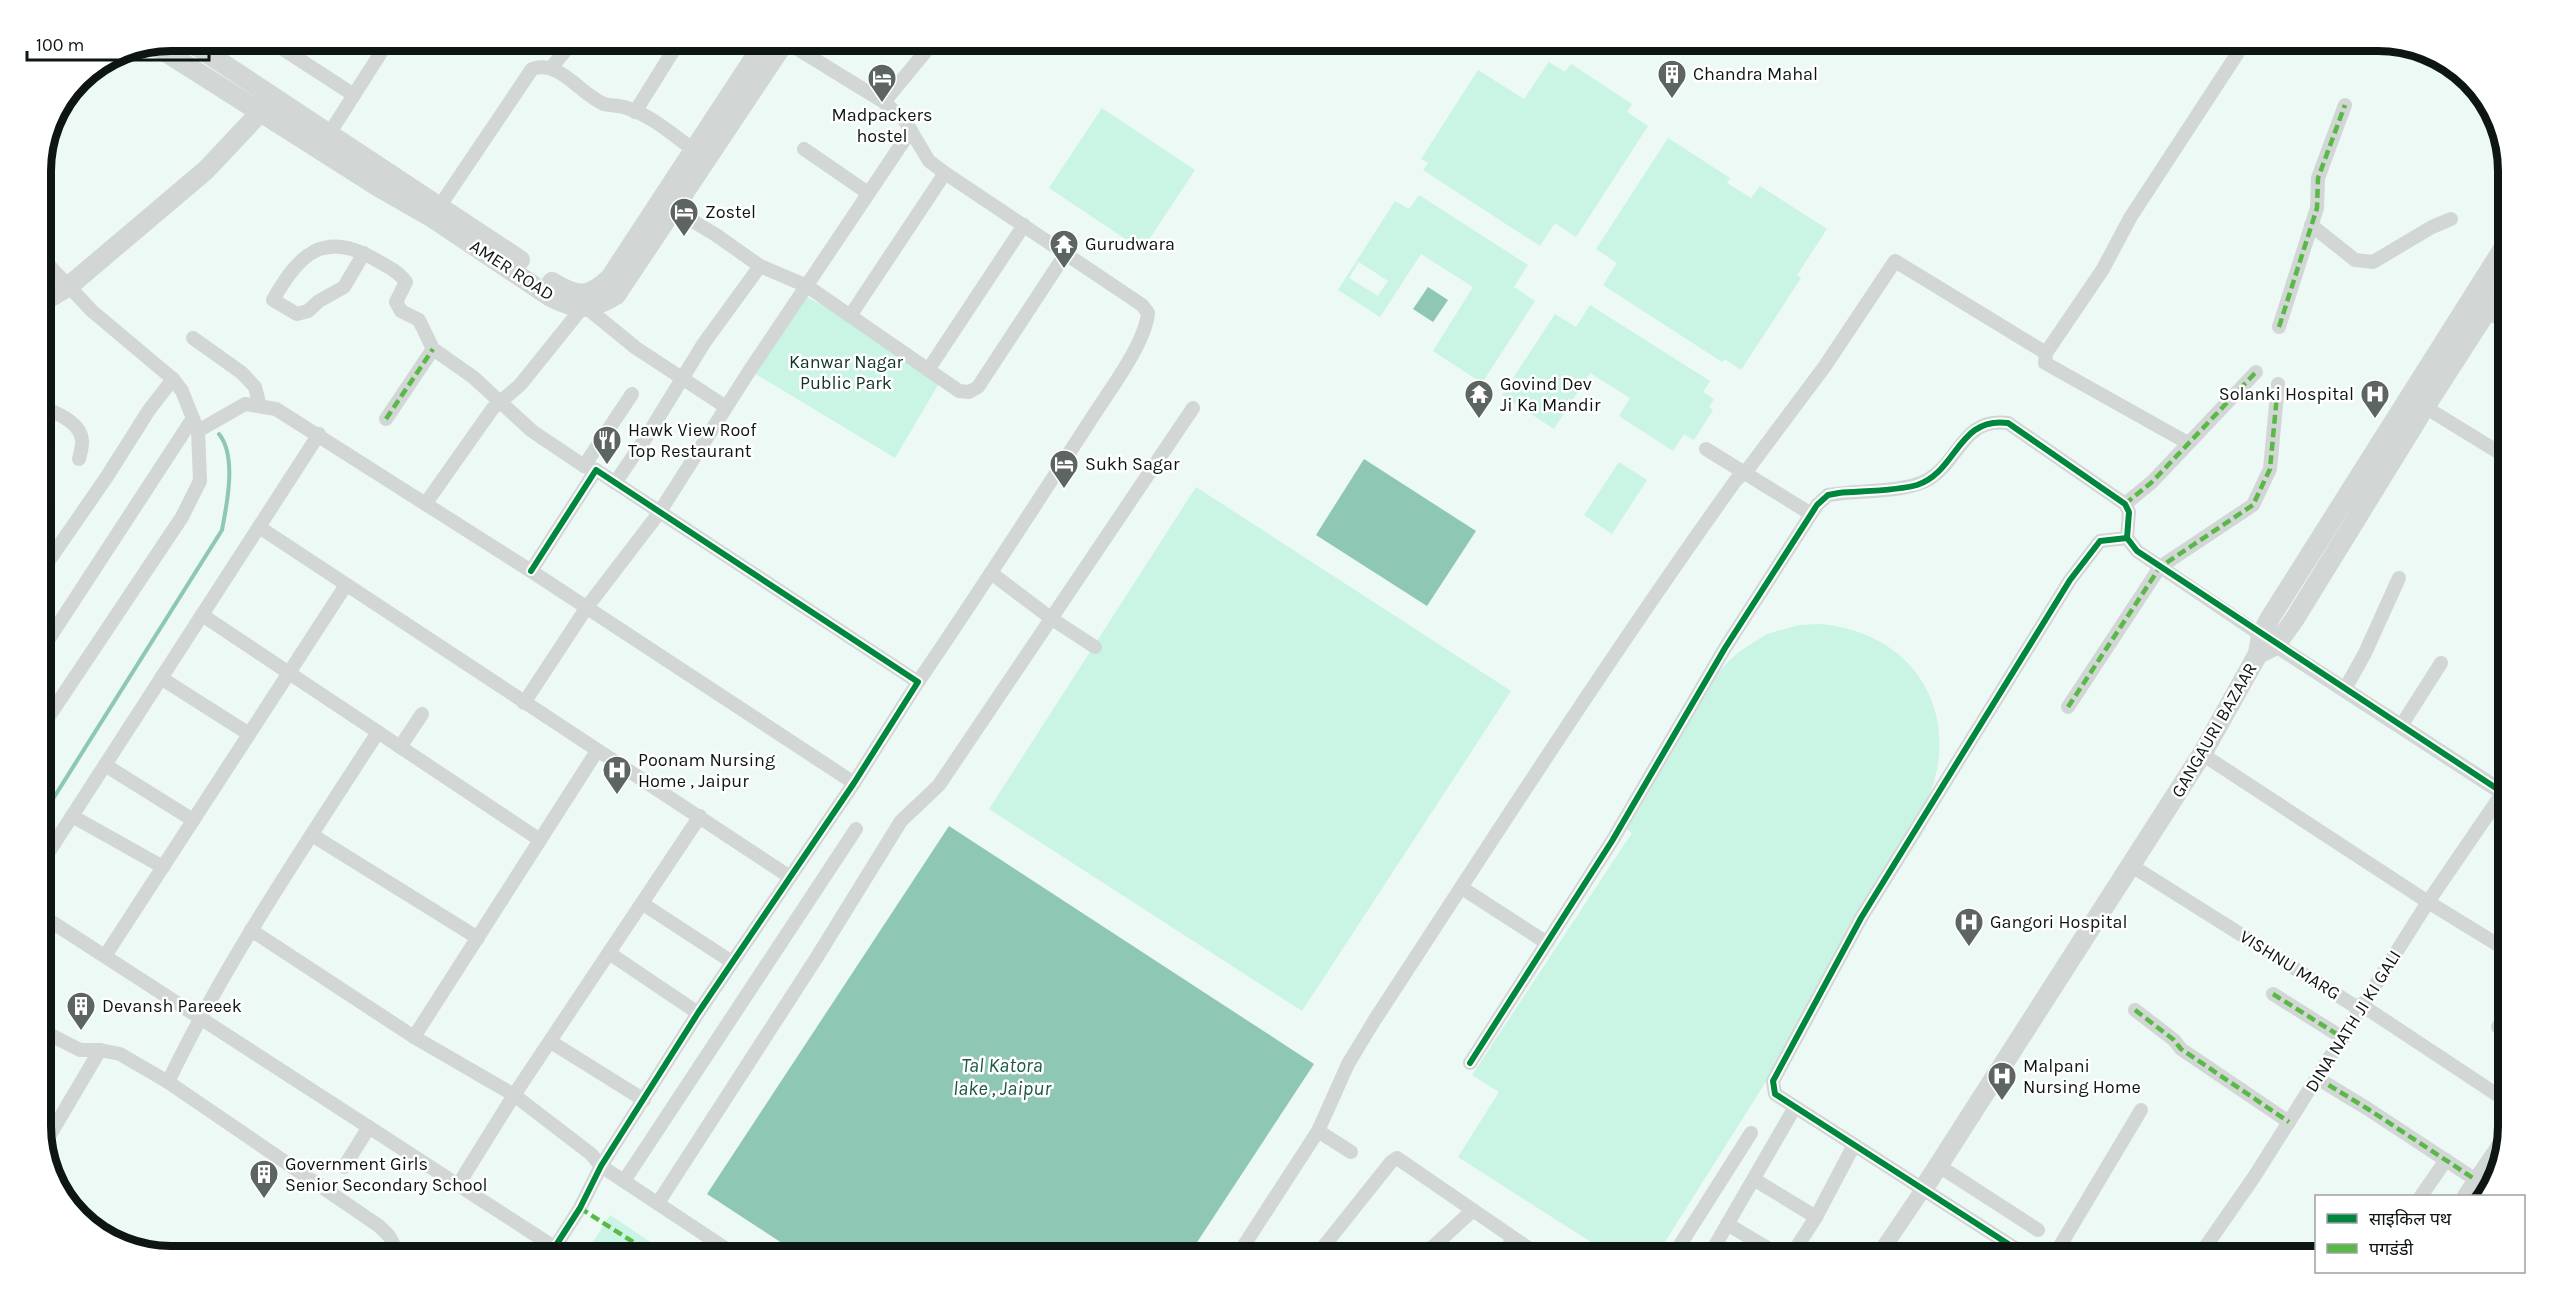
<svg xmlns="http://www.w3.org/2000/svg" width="2549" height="1297" font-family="Karla,'Noto Sans Devanagari',sans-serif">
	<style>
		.green { fill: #caf4e4; fill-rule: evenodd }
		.water { fill: #8ec7b3 }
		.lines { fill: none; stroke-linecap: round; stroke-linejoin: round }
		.stream { stroke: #8ec7b3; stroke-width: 4 }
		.minor { stroke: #d2d6d5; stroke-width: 14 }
		.tertiary { stroke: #d2d6d5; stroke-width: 16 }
		.secondary { stroke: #d2d6d5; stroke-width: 20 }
		.quiet { stroke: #58b947; stroke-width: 4.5; stroke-dasharray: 9 4.5; stroke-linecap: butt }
		.cycleway-casing { stroke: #fff; stroke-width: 10 }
		.cycleway { stroke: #00873e; stroke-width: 6 }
		.labels { text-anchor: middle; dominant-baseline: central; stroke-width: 5; stroke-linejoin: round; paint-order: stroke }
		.poi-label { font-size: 18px; fill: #0e1613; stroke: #fff; text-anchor: start }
		.street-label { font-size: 18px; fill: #0e1613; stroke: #fff }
		.park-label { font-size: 18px; fill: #0f3328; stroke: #fff }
		.water-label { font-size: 20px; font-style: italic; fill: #1c5846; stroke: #fff }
		.rim { fill: none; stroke: #0e1613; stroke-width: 8 }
	</style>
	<rect width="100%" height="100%" fill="#ecf9f4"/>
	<!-- green -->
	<g class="green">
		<polygon points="1549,62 1565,72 1571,64 1632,104 1627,112 1648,126 1576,237 1555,223 1540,246 1423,170 1428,163 1421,159 1478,70 1524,99"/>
		<polygon points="1102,108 1195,170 1142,250 1049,188"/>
		<polygon points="1668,138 1730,178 1727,183 1751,198 1760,186 1827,229 1797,275 1801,278 1741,370 1725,359 1722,362 1603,285 1617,263 1596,249"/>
		<path d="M1419,195L1528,265L1514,287L1535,301L1482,383L1433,351L1473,287L1421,254L1380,317L1338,290L1395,201L1409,209ZM1359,262L1388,281L1378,296L1349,278Z"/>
		<polygon points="801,294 875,333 938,385 895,458 754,373"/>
		<polygon points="1590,305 1710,381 1703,392 1714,399 1709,407 1713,410 1694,440 1684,434 1673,451 1619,416 1630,398 1590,373 1554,429 1502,395 1555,314 1576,327"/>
		<polygon points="1619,462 1647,480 1612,534 1584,515"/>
		<polygon points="1196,487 1511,691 1302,1011 989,809"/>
		<path d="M1820,624C1924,633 1970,729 1918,818L1927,826L1656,1256H1613L1458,1157L1499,1092L1472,1075L1632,833L1619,823L1718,673L1729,661L1740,651L1767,634L1799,625Z"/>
		<polygon points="610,1215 671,1256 584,1256"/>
	</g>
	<!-- water -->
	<g class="water">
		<polygon points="1428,287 1448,300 1433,322 1413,309"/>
		<polygon points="1364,459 1476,531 1427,606 1316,535"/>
		<polygon points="949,826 1314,1064 1188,1256 802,1256 707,1194"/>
	</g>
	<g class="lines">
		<!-- stream -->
		<path class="stream" d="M41,818L222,530C227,504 237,456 219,434"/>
		<!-- minor -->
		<g class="minor">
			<polyline points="269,40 354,95"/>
			<path d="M783,40L884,102L905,121L929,161L945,173L1142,305L1148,313C1145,345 1106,395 1088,424C1032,510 976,597 918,682"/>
			<polyline points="551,68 574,40"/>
			<polyline points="884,102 935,40"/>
			<polyline points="635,112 680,40"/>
			<polyline points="329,134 389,40"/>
			<polyline points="804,149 868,193"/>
			<polyline points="668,206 716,235 760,266 807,286 959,391 969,392 978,387 1066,253"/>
			<path d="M435,213L532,69C559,59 580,94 604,104C611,106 620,105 627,108C652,116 673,135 694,150"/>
			<polyline points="2311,225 2355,260 2373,262 2432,227 2451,219"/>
			<path d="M364,253L344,287L319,301L308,311L297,314L273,300C299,254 324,229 376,260C387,266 399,272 406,282L396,302L401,311L419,320L433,349L473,377L532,431L584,466L596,470"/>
			<polyline points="41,257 92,311 173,379 182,391 198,431 245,404 276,409 531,571 854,783"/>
			<polyline points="2480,306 2508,325"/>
			<polyline points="587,308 636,348 726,407"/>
			<polyline points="850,316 945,173"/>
			<polyline points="2279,327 2317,208 2318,178 2345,105"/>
			<polyline points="193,338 242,373 255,387 260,406"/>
			<polyline points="928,370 1024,225"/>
			<path d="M41,406C55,413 80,421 82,440C83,445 80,454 79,459"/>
			<polyline points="2425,407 2508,458"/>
			<polyline points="386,419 433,349"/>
			<polyline points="2188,443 2045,363 2046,353 2103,269 2130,218 2243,45"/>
			<polyline points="1706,449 1811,514"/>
			<polyline points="584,466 632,394"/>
			<polyline points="615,483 647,436 704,343 760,266"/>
			<polyline points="426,503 493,408 520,385 582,308"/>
			<polyline points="2125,504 2152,482 2256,372"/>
			<polyline points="259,527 790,877"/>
			<polyline points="531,571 596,470 918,682 854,783 698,1013 601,1166 580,1208 549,1256"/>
			<polyline points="41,572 106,478 149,410 173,379"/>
			<polyline points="991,573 1052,619 1095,647"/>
			<polyline points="202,615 540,840"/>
			<polyline points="41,651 193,418"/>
			<polyline points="161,678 249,734"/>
			<polyline points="2345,689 2365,653 2399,578"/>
			<polyline points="524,703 587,607 659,513 748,373 911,130"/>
			<polyline points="2068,707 2160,567 2253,505 2270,469 2278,384"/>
			<polyline points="2401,726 2441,663"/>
			<polyline points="41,728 182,517 200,481 198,431"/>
			<path d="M378,732C304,847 227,959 168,1082L379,1226L389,1236L400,1256"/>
			<polyline points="400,747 422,714"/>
			<polyline points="2202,754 2428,902 2508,951"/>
			<polyline points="105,765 193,820"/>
			<polyline points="72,816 163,867"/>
			<polyline points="312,835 478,938"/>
			<polyline points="41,864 319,434"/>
			<polyline points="2132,866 2353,1005 2363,1006 2508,1102"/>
			<polyline points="1462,888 1547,943"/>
			<polyline points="643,904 732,962"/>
			<polyline points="41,915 554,1247"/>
			<polyline points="251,930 414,1037 514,1095 591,1154 601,1166 737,1256"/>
			<polyline points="609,953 698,1013"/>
			<polyline points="105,956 346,585"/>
			<polyline points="2273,994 2343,1038"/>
			<polyline points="2135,1010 2174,1040 2181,1049 2289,1122"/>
			<polyline points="2498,1027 2508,1012"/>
			<polyline points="41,1030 80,1050 100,1050 120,1054 168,1082"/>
			<polyline points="414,1037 597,751"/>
			<polyline points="551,1042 644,1100"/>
			<path d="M1470,1063L1612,841L1725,648L1817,505L1828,495C1856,490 1907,493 1929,479C1960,460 1963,417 2008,423L2125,504L2129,512L2127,538L2137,551L2267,639"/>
			<polyline points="2317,1078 2368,1109 2476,1180"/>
			<polyline points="1318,1131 1351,1152"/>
			<polyline points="44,1145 100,1050"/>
			<polyline points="1939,1166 2038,1230"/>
			<polyline points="344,1167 369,1127"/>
			<polyline points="1755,1180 1816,1217"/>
			<polyline points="624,1181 856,829"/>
			<polyline points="458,1185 514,1095 700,816"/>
			<polyline points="2421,1196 2446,1160"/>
			<polyline points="658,1203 817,957 901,821 939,785 1193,408"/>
			<polyline points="1727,1224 1781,1256"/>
			<path d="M1237,1256L1318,1131L1348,1064L1374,1021C1493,839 1610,656 1736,480L1748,469L1825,366L1895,261L2046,353"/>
			<polyline points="1316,1256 1391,1162 1397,1158 1540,1256"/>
			<polyline points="1423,1256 1473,1210"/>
			<polyline points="1497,1256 1515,1240"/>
			<polyline points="1673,1256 1751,1133"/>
			<polyline points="1709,1256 1795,1107"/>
			<polyline points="1791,1256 1816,1217 1854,1145"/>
			<polyline points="2027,1256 1775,1094 1773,1081 1861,918 2070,580 2100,541 2127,538"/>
			<polyline points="2054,1256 2141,1110"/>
			<polyline points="2199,1256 2254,1177 2428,902 2508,785"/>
		</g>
		<!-- tertiary -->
		<g class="tertiary">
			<polyline points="2276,645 2508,796"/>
			<polyline points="2465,1196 2507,1134"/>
			<polyline points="1878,1256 1924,1188"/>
		</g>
		<!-- secondary -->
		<g class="secondary">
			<polyline points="187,40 520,260"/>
			<path d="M153,44L377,186L431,217L549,296C577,310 588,312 616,295L786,40"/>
			<path d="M552,282C577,297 588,299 610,278L766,40"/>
			<polyline points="41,303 69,286 206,170 268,104"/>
			<polyline points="2258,654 2261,635 2270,618 2508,241"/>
			<polyline points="1924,1188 2202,754 2258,654 2276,645 2294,620 2425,407 2508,278"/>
		</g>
		<!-- quiet -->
		<g class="quiet">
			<polyline points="2279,327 2317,208 2318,178 2345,105"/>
			<polyline points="386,419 433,349"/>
			<polyline points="2125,504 2152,482 2256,372"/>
			<polyline points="2068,707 2160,567 2253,505 2270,469 2278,384"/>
			<polyline points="2273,994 2343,1038"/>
			<polyline points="2135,1010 2174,1040 2181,1049 2289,1122"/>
			<polyline points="2317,1078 2368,1109 2476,1180"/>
			<polyline points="580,1208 655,1256"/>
			<polyline points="625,1256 634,1243"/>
		</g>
		<!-- cycleway casing -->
		<g class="cycleway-casing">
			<g id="cycleway">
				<polyline points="531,571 596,470 918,682 854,783 698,1013 601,1166 580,1208 549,1256"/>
				<path d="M1470,1063L1612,841L1725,648L1817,505L1828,495L1839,493C1861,491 1897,491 1917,485C1957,472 1958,416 2008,423L2125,504L2129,512L2127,538L2137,551L2508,796"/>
				<polyline points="2027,1256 1775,1094 1773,1081 1861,918 2070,580 2100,541 2127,538"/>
			</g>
		</g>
		<!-- cycleway -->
		<use href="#cycleway" class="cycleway"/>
	</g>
	<!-- icons -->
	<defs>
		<g id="building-pin" transform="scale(1.5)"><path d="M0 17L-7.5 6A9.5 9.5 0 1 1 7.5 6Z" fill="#5c6562" stroke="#fff"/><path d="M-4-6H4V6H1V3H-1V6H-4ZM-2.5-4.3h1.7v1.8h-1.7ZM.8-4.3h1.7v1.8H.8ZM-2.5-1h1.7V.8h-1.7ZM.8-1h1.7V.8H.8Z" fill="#fff"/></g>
		<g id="hotel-pin" transform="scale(1.5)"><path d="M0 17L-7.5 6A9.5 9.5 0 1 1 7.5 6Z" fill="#5c6562" stroke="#fff"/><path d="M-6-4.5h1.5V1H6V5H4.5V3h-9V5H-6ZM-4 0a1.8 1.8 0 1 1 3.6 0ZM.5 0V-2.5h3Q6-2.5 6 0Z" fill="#fff"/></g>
		<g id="temple-pin" transform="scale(1.5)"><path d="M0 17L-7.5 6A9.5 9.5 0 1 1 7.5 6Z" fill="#5c6562" stroke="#fff"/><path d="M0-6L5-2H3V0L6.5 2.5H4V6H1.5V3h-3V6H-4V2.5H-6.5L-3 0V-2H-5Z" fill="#fff"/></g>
		<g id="hospital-pin" transform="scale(1.5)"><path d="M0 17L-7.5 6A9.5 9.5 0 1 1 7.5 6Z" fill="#5c6562" stroke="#fff"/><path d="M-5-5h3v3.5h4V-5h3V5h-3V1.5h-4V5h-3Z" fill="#fff"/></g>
		<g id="restaurant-pin" transform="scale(1.5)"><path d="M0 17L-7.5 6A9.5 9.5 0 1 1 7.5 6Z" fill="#5c6562" stroke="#fff"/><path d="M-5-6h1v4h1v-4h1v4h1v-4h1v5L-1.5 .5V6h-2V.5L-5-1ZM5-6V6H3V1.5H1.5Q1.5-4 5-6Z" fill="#fff"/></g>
	</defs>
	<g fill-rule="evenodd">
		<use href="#building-pin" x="1672" y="74"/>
		<use href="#hotel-pin" x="882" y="78"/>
		<use href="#hotel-pin" x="684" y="212"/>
		<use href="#temple-pin" x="1064" y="244"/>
		<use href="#temple-pin" x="1479" y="394"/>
		<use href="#hospital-pin" x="2375" y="394"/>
		<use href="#restaurant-pin" x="607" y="440"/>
		<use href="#hotel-pin" x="1064" y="464"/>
		<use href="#hospital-pin" x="617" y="770"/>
		<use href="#hospital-pin" x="1969" y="922"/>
		<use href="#building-pin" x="81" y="1006"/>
		<use href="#hospital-pin" x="2002" y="1076"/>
		<use href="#building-pin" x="264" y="1174"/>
	</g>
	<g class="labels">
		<!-- poi labels -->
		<g class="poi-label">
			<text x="1693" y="74">Chandra Mahal</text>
			<text x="882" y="115" text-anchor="middle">Madpackers<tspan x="882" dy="21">hostel</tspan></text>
			<text x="705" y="212">Zostel</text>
			<text x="1085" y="244">Gurudwara</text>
			<text x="1500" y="384">Govind Dev<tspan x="1500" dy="21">Ji Ka Mandir</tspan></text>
			<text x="2354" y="394" text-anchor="end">Solanki Hospital</text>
			<text x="628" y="430">Hawk View Roof<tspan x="628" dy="21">Top Restaurant</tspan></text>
			<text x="1085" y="464">Sukh Sagar</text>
			<text x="638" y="760">Poonam Nursing<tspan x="638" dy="21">Home , Jaipur</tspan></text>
			<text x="1990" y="922">Gangori Hospital</text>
			<text x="102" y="1006">Devansh Pareeek</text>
			<text x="2023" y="1066">Malpani<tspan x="2023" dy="21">Nursing Home</tspan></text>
			<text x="285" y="1164">Government Girls<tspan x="285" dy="21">Senior Secondary School</tspan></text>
		</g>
		<!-- street labels -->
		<g class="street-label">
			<text transform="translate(512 270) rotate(33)">AMER ROAD</text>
			<text transform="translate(2214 730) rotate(-60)">GANGAURI BAZAAR</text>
			<text transform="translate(2290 965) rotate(32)">VISHNU MARG</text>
			<text transform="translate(2353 1021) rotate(-58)">DINA NATH JI KI GALI</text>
		</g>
		<!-- park labels -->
		<g class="park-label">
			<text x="846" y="362">Kanwar Nagar<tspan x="846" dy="21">Public Park</tspan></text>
		</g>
		<!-- water labels -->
		<g class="water-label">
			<text x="1002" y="1065">Tal Katora<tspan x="1002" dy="23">lake , Jaipur</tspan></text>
		</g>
	</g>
	<!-- crop -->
	<path d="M0 0H2549V1297H0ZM171 51H2378A120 120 0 0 1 2498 171V1126A120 120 0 0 1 2378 1246H171A120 120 0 0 1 51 1126V171A120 120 0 0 1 171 51Z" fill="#fff" fill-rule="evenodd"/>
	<path class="rim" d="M171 51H2378A120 120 0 0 1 2498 171V1126A120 120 0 0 1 2378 1246H171A120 120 0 0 1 51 1126V171A120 120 0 0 1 171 51Z"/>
	<!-- legend -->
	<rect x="2315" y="1195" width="210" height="78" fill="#ffffff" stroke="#9fa2a1" stroke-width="1.5"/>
	<rect x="2327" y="1214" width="30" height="9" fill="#00873e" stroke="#9fa2a1" stroke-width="1.5"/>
	<text x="2369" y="1225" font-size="18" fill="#0e1613">साइकिल पथ</text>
	<rect x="2327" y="1244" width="30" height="9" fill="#58b947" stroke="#9fa2a1" stroke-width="1.5"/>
	<text x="2369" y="1255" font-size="18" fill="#0e1613">पगडंडी</text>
	<!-- scale -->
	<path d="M27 51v9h182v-9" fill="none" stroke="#0e1613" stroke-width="3"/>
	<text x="36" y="51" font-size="18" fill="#0e1613" stroke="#ffffff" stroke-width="4.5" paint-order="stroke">100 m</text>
</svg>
